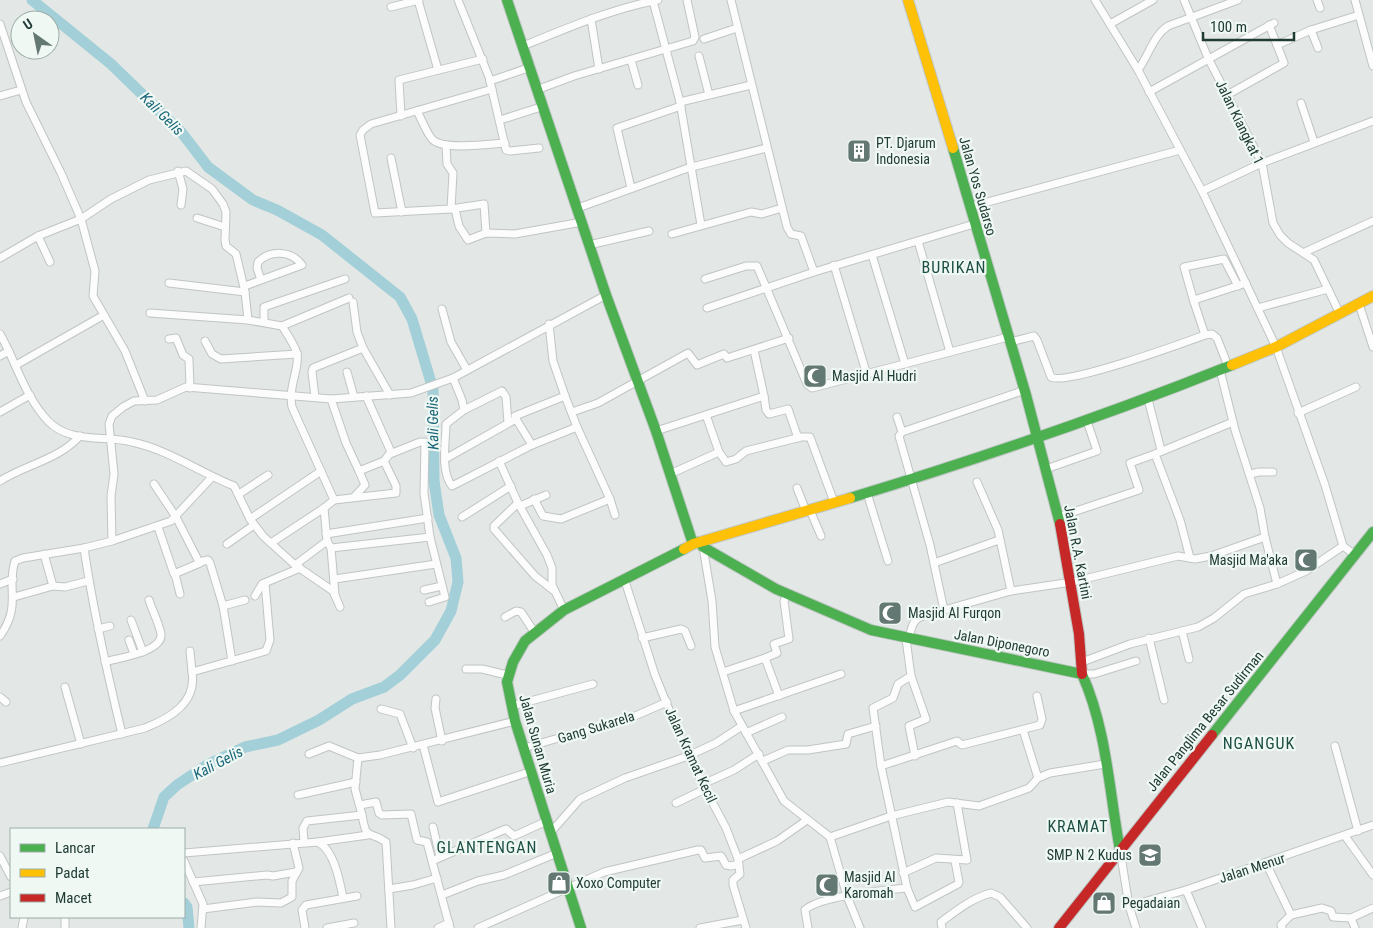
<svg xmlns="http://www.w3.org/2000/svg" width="1373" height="928" font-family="'Roboto Condensed',sans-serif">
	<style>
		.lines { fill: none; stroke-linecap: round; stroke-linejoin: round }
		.river { stroke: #a2cfd8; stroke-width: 11 }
		.street-casing { stroke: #c0c5c3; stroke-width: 9 }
		.fast-casing { stroke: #bec6c3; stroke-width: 12 }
		.slow-casing { stroke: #bec6c3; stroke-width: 12 }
		.jam-casing { stroke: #bec6c3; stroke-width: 12 }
		.street { stroke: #fbfcfb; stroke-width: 7 }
		.fast { stroke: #4caf50; stroke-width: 10 }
		.slow { stroke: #ffc107; stroke-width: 10 }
		.jam { stroke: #c62828; stroke-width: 10 }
		.labels { text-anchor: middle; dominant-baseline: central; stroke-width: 4.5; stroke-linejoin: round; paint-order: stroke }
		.street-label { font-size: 14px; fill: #203c35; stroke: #f0f8f4 }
		.poi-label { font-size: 14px; fill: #203c35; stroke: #f0f8f4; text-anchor: start }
		.water-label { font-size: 15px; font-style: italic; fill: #196679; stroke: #f0f8f4 }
		.quarter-label { font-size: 16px; letter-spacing: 1px; fill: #1c4e44; stroke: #f0f8f4 }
	</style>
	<rect width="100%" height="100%" fill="#e3e8e6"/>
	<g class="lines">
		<!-- river -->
		<g class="river">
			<polyline points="32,0 111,64 182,133 208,167 253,200 277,210 322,235 400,297 412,319 433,389 434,481 439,515 456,558 458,582 451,611 435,640 400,675 384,687 352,699 319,720 278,740 245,747 207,765 177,785 164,797 153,829"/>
			<polyline points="184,903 187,907 189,928"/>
		</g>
		<!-- street casing -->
		<g class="street-casing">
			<g id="street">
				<polyline points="418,0 438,70"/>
				<polyline points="458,0 489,77 506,150 510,151 539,148"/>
				<polyline points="731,0 787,227 791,234 801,236 814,272"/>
				<polyline points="1095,0 1138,70 1202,191 1276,347 1325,485 1343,546 1351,552 1358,553"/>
				<polyline points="1184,0 1208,58 1262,163 1273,223 1280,235 1288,243 1314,260 1340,314"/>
				<polyline points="1317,0 1320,8"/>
				<polyline points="1355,0 1373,66"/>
				<polyline points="653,1 680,102 701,225"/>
				<polyline points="391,7 419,0"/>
				<polyline points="591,19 599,69"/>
				<polyline points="0,24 26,102 61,173 81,219 95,271 93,296 125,351 145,401"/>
				<polyline points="1110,24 1153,0"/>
				<polyline points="1269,25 1277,45 1311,30 1359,15"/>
				<polyline points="1311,30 1318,48"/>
				<polyline points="704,39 737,28"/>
				<path d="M523,46C567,28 611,9 658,0"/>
				<polyline points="699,56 709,95"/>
				<polyline points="631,60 638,85"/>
				<path d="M1138,70C1149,55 1153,36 1168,26L1238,0"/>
				<polyline points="490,81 531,67"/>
				<polyline points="539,89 574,76 693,41 695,37 687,0"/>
				<polyline points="1149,92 1274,23"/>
				<polyline points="1227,95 1284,63 1277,45"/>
				<polyline points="0,96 21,90"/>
				<polyline points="680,102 751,85"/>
				<polyline points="1301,103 1314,142"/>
				<path d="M417,111C422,120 426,132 432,139C442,151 490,144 505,143"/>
				<polyline points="401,116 399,80 483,59"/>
				<polyline points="500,120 544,106"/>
				<polyline points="446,145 447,164 453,173 451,209"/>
				<polyline points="391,158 402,212"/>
				<polyline points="178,171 183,189 181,205"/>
				<polyline points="631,188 617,128 681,106"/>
				<polyline points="1202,191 1262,163 1373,121"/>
				<polyline points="969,207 1180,150"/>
				<polyline points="578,208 688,168 766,148"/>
				<polyline points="455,209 459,226 468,240 486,233 515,234 582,222"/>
				<polyline points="197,218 225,227"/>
				<polyline points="486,233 484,204 451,209 375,213 360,135 363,130 371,124 492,89"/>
				<polyline points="672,234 751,212 762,214 782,208"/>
				<polyline points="38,236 50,262"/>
				<polyline points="918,241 950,352"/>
				<polyline points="589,245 649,231"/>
				<polyline points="1305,252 1373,221"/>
				<polyline points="872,255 905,364"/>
				<polyline points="0,258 38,236 81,219 111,199 149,180 186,171 212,189 223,204 226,212 225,240 226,246 236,254 245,292 169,283"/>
				<polyline points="834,265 867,375"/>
				<polyline points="705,279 746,266 757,266 807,384 812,388 1008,337"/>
				<path d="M245,286L261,280L257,268L258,262C270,250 291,250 302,265L261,280"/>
				<polyline points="353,302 357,332 363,348 390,395"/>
				<polyline points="1194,302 1184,267 1224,259 1238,286"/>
				<polyline points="1359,304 1373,347"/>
				<polyline points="707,308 814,272 974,224"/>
				<polyline points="1258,308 1328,289"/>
				<polyline points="442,309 451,342 467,370"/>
				<polyline points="150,313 248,320 245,292"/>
				<path d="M248,320L282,326C287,334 294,344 297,353C300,369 288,385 292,407L334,500L324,508L327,541L295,565"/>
				<polyline points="264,322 264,307 345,279"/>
				<polyline points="282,326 349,298"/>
				<path d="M0,334C16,362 25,397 48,421C70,444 105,435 132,442C169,450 199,472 234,486L250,519L263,536L295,565L333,591L340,607"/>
				<polyline points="169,339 176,338 183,355 189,359 190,388"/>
				<polyline points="205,341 212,354 221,359 297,354"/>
				<path d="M1010,342L1034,336L1037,340L1051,377C1065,386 1183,343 1205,335"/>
				<polyline points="754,350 764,396"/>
				<polyline points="0,356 9,351"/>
				<polyline points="16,365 104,315"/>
				<polyline points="1228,366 1217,338 1212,334 1205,335 1194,302 1197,299 1246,283"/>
				<polyline points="347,372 354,397"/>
				<polyline points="1025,390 902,432 899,436 930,545 944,610 1011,591 1072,582 1178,556 1195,559 1211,556 1265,537 1260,508 1235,430 1220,370"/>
				<polyline points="565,396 577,427"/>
				<polyline points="315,397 312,372 313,368 363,348"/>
				<polyline points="331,399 346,443 359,471 384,461 391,452 366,396"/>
				<polyline points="1148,399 1161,450"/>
				<polyline points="464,410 502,391 506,397 508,423"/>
				<polyline points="0,412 30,395"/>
				<polyline points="572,412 598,403 688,353 697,365 724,354 727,358 789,338"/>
				<polyline points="1298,413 1356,387"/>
				<polyline points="706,415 719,452 726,462 736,459 746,451 801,437 810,437 834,502"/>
				<polyline points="897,417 902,432"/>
				<polyline points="516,419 515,416 565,396 553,361 549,324"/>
				<polyline points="656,431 764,396 766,410 769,414 788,409 798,438"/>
				<polyline points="532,445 577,427 610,499 615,515"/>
				<path d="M445,459L516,419L532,445L452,486C440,471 446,441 446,424L464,410L462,400L453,378"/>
				<polyline points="499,461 518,503 547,555 552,568 552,585 564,610"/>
				<polyline points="1046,469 1097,451 1087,421"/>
				<polyline points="670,474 719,452"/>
				<polyline points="1250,474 1259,472 1273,472"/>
				<path d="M0,481C27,464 58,460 80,436"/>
				<polyline points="977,482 998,530 1011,591"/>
				<polyline points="154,484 176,517 199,562 208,560 210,563 223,606 232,661"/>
				<polyline points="797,488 806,511"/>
				<polyline points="867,493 888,561"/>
				<polyline points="239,494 268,475"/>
				<polyline points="354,497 365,485 359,471"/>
				<polyline points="534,499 543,516 561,519 610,499"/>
				<polyline points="334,500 396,493 396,486 384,461"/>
				<polyline points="518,503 494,526 494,529 535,576 553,590"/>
				<polyline points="520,506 546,495"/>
				<polyline points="810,510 821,536"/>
				<polyline points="462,517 511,486"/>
				<polyline points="1058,517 1139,490 1130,463 1155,454"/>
				<polyline points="250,519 321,471"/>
				<polyline points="158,527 174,574 200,563"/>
				<polyline points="326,534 428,518"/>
				<polyline points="1265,537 1277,584"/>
				<polyline points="112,541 111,496 114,474 109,424 112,416 123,407 134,401 157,400 186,387 331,399 411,393 453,378 606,295"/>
				<polyline points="327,541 331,548 430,537 424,493 425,442 420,442 390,454"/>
				<polyline points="271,543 324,508"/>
				<polyline points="227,544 254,525"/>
				<polyline points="703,547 712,601 715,647 734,711 784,801 830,837 847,896 860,928"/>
				<polyline points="331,548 335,595"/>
				<polyline points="44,554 53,586"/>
				<polyline points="1190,558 1180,520 1155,454 1233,422"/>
				<polyline points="934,563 999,540"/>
				<polyline points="175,574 180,594"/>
				<polyline points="624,578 655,675 688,756 726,828 738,859 740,874 733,880 733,885 746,928"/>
				<polyline points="335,579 436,564"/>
				<polyline points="0,584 13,579"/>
				<polyline points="424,590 442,586"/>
				<polyline points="255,596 262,584 300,568"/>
				<polyline points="14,597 53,586 65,587 88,581"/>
				<polyline points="429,602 445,597 430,537"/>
				<polyline points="223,606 245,600"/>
				<polyline points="505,617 516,611 521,612 535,633"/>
				<polyline points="131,620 143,652"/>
				<polyline points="98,629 110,626"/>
				<polyline points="1182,631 1189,659"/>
				<path d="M0,636C22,605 6,589 15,561L23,558L84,548"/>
				<polyline points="642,638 681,629 685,631 691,646"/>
				<polyline points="1149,638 1164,700"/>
				<polyline points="906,639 911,676 926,719 909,726 915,756"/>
				<path d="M909,639C913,613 921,617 944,610"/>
				<polyline points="129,640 134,654"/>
				<polyline points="190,651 192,672"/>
				<path d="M105,662C118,658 163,652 161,634C159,623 152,610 149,600"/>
				<polyline points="1082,662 1130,644 1198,627 1214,618 1244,594 1277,584 1306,571 1343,546"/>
				<polyline points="466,669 482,669 507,675"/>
				<polyline points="723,672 765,658"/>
				<polyline points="1082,674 1094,674 1136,661"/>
				<polyline points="65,687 81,744"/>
				<polyline points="779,696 765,658 777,653 774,644 789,639 784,601 787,594"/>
				<polyline points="0,697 6,702"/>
				<polyline points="436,699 435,708 442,741"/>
				<polyline points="512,706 593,684"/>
				<polyline points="381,709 400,714 413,748"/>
				<polyline points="734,711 841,674"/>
				<polyline points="1023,730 1038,778"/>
				<polyline points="746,733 782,717"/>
				<path d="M122,734C107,672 93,610 84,548L112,541L171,521L212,477"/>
				<polyline points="423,745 438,802 532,771"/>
				<polyline points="1335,746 1358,831"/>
				<polyline points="524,748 635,716 667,702"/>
				<polyline points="309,754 329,746 358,758 380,755 515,721"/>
				<polyline points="763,761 788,750 808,750 846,744 848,734 876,726"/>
				<path d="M0,763L145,728C170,718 197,703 192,672L266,651L270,640L265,583"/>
				<polyline points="881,766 873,708 893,698 898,684 911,676"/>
				<polyline points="703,784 734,770 759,754"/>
				<polyline points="298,795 356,782"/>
				<polyline points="676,803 705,789"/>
				<polyline points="360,805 376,802 379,813 382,815 411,814 417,840 427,842 432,861"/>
				<path d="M362,815C367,843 368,829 386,842L391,928"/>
				<polyline points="433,827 440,857"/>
				<polyline points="551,832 580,799 625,778 688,756 716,743 742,726"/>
				<polyline points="1345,836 1373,875"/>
				<polyline points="830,837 891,816 948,802 979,806 1029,788 1038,778 1050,773 1105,764"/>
				<polyline points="304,842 303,828 307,821 362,815 355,789 358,758"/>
				<polyline points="318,842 368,835"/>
				<polyline points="1120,850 1129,906 1136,928"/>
				<path d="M184,853L318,842C334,850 340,882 343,898"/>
				<polyline points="0,856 11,877"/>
				<polyline points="738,859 777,841 807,820"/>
				<polyline points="184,861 203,904 201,928"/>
				<polyline points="1266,863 1291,915 1322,908 1331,911 1333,917 1351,918 1373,908"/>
				<polyline points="903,873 936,858 967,860 957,803"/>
				<polyline points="193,882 267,875 273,876 296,872"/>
				<polyline points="907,888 915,907 958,884 959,882 955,861"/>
				<polyline points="389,889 413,885 437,878"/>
				<polyline points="1186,890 1202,928"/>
				<polyline points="442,895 478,881 504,875 557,853"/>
				<polyline points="0,896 11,892"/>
				<polyline points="1129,906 1186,890 1373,825"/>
				<polyline points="203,909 257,902 281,903 292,897 292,881 299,868 293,843"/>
				<polyline points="1351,918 1355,928"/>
				<polyline points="22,928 24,917"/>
				<polyline points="65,928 65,917"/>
				<polyline points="305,928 302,910 306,905 357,896"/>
				<polyline points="327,928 354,923"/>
				<polyline points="438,928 449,923"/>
				<polyline points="450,928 432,861 501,831 506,829 514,836 547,821"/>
				<polyline points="478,928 604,872 698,850 701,850 705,858 721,856 726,865 731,866 739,864"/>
				<polyline points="700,928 743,920"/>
				<path d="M808,928L805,910C819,896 885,890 907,888L881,766L957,741L962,745L1040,725L1042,719L1037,696"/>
				<path d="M942,928L941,922C956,911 972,898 991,893L1000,897L1027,928"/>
				<polyline points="1282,928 1281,925 1291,915"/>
			</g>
		</g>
		<!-- fast casing -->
		<g class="fast-casing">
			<g id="fast">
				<polyline points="507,0 606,295 656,431 693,544"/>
				<polyline points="953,148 1026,395 1060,524"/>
				<path d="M850,498C979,459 1107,415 1232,365"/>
				<path d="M699,542L703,547L776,589L871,630L1082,674C1107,730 1109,791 1120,850"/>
				<polyline points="1212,735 1373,532"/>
				<polyline points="581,928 515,721 507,682 513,662 525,641 564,610 684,549"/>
			</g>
		</g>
		<!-- slow casing -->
		<g class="slow-casing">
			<g id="slow">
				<polyline points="908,0 953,148"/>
				<polyline points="1232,365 1276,347 1373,296"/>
				<polyline points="684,549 693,544 850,498"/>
			</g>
		</g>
		<!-- jam casing -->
		<g class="jam-casing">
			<g id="jam">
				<polyline points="1060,524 1079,634 1082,674"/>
				<polyline points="1059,928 1212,735"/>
			</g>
		</g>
		<!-- street -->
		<use href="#street" class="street"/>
		<!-- fast -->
		<use href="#fast" class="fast"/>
		<!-- slow -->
		<use href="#slow" class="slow"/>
		<!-- jam -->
		<use href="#jam" class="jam"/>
	</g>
	<!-- icons -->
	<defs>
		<g id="building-square" transform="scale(1.25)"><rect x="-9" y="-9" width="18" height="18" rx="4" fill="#647873" stroke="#f0f8f4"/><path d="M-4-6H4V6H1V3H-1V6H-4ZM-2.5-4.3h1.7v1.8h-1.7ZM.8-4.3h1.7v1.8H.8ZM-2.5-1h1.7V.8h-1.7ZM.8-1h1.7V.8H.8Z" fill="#fff"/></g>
		<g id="mosque-square" transform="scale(1.25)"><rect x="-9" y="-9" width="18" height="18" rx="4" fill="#647873" stroke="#f0f8f4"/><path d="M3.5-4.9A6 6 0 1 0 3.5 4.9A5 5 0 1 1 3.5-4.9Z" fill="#fff"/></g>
		<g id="school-square" transform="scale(1.25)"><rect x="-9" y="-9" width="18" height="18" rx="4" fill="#647873" stroke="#f0f8f4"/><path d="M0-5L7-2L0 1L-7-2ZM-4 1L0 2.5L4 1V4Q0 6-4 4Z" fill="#fff"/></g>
		<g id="shop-square" transform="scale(1.25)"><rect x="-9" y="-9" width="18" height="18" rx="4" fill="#647873" stroke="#f0f8f4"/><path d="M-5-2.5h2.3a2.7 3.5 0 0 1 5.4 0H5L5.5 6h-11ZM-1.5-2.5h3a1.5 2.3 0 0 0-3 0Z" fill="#fff"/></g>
	</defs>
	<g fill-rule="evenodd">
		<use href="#building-square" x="859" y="151"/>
		<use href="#mosque-square" x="815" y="376"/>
		<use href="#mosque-square" x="1306" y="560"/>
		<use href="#mosque-square" x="890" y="613"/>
		<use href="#school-square" x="1150" y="855"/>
		<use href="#shop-square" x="559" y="883"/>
		<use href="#mosque-square" x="827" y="885"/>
		<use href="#shop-square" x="1104" y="903"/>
	</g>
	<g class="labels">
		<!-- street labels -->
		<g class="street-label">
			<text transform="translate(1240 122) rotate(64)">Jalan Kiangkat 1</text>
			<text transform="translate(978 186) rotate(74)">Jalan Yos Sudarso</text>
			<text transform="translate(1078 552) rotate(79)">Jalan R.A. Kartini</text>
			<text transform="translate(1002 643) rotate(11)">Jalan Diponegoro</text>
			<text transform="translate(1205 721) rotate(-51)">Jalan Panglima Besar Sudirman</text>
			<text transform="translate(596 727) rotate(-17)">Gang Sukarela</text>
			<text transform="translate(538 744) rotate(74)">Jalan Sunan Muria</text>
			<text transform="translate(691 755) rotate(65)">Jalan Kramat Kecil</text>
			<text transform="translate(1252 868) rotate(-18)">Jalan Menur</text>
		</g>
		<!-- poi labels -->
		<g class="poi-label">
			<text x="876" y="143">PT. Djarum<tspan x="876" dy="16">Indonesia</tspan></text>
			<text x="832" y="376">Masjid Al Hudri</text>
			<text x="1288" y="560" text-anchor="end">Masjid Ma'aka</text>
			<text x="908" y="613">Masjid Al Furqon</text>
			<text x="1132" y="855" text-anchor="end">SMP N 2 Kudus</text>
			<text x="844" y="877">Masjid Al<tspan x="844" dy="16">Karomah</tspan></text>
			<text x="576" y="883">Xoxo Computer</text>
			<text x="1122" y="903">Pegadaian</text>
		</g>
		<!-- water labels -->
		<g class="water-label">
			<text transform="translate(162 114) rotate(45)">Kali Gelis</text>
			<text transform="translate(433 423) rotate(-91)">Kali Gelis</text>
			<text transform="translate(218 763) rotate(-28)">Kali Gelis</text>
		</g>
		<!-- quarter labels -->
		<g class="quarter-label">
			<text x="954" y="267">BURIKAN</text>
			<text x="1259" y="743">NGANGUK</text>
			<text x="1078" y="826">KRAMAT</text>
			<text x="487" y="847">GLANTENGAN</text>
		</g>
	</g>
	<!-- legend -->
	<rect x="10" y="828" width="175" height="90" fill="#f0f8f4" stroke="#9dada8"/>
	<rect x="20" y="844" width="25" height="8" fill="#4caf50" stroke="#9dada8"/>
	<text x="55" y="853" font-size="15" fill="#203c35">Lancar</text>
	<rect x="20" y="869" width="25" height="8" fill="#ffc107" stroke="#9dada8"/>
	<text x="55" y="878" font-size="15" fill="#203c35">Padat</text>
	<rect x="20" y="894" width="25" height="8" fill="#c62828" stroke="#9dada8"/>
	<text x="55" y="903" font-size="15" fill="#203c35">Macet</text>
	<!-- north arrow -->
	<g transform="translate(35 35) rotate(327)"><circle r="24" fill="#f0f8f4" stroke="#9dada8"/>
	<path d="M0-4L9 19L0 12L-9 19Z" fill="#647873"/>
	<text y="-8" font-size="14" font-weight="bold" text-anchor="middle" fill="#203c35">U</text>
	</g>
	<!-- scale -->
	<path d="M1203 32v8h91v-8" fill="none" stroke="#203c35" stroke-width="2.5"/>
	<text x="1210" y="32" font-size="15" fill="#203c35" stroke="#f0f8f4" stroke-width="4" paint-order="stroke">100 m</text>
</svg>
